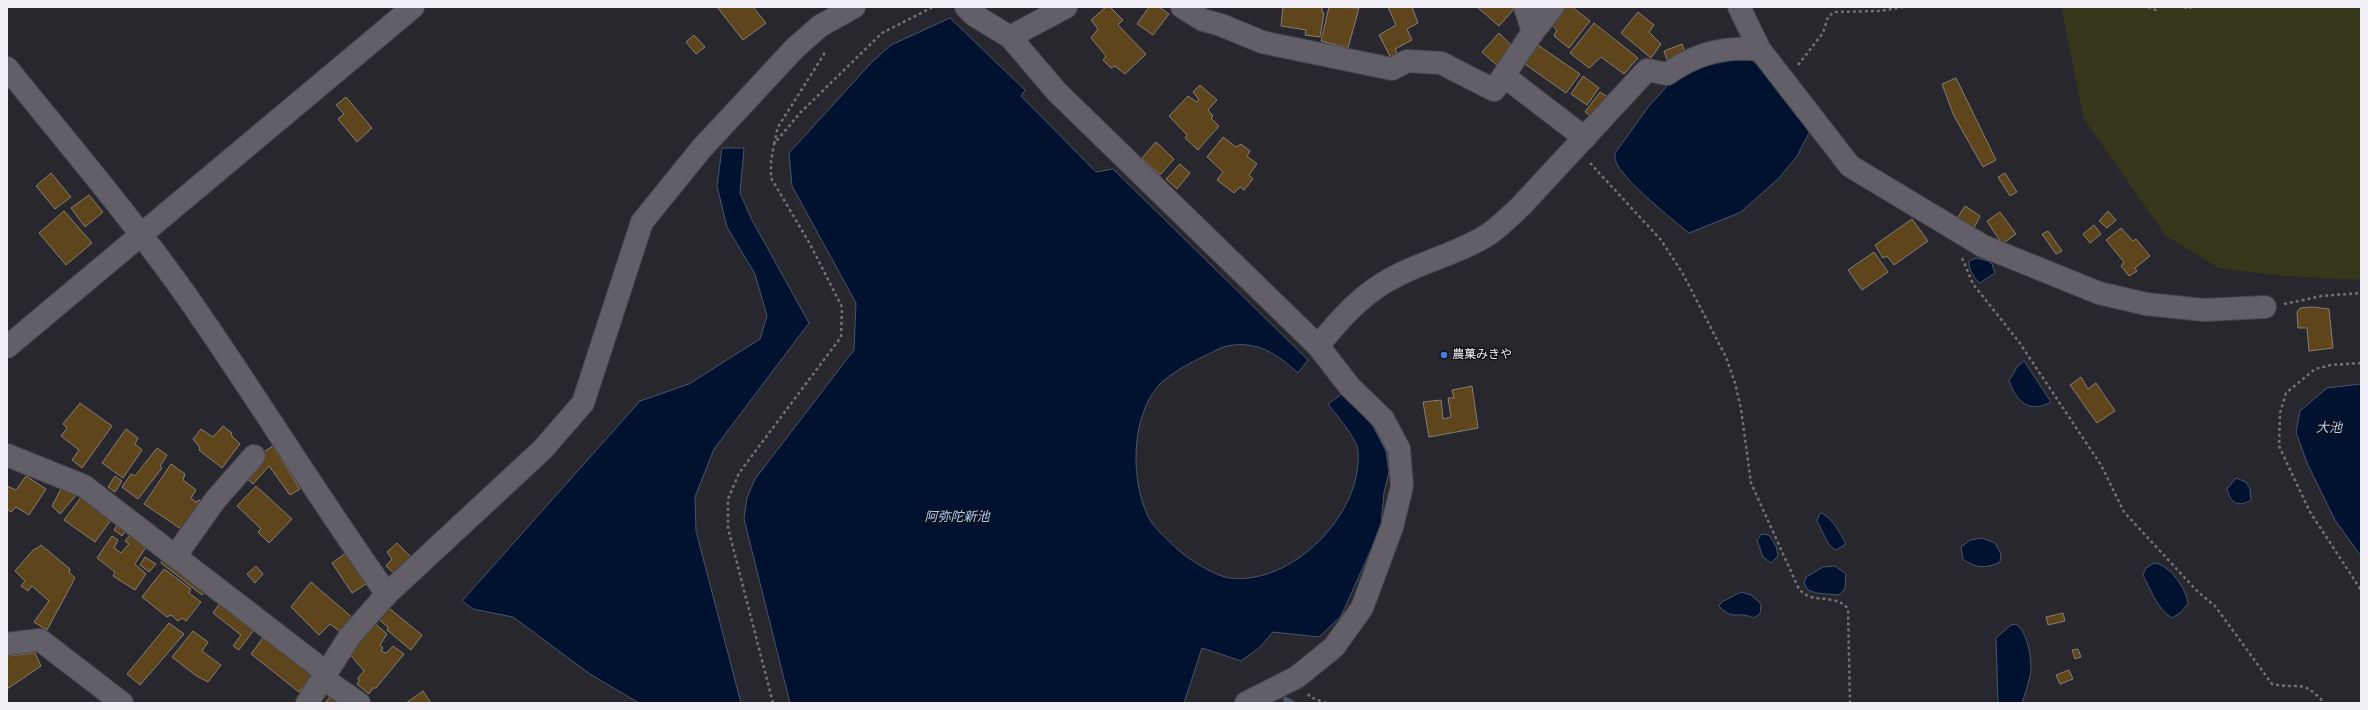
<svg xmlns="http://www.w3.org/2000/svg" width="2368" height="710" font-family="Overpass,'Noto Sans JP',sans-serif">
	<style>
		.green { fill: #35361a }
		.water { fill: #00122f; stroke: #49556b }
		.lines { fill: none; stroke-linecap: round; stroke-linejoin: round }
		.stream { stroke: #49556b; stroke-width: 6 }
		.building { fill: #5f451c; stroke: #857f77 }
		.minor-casing { stroke: #47464c; stroke-width: 24 }
		.path { stroke: #737178; stroke-width: 2.5; stroke-dasharray: 3 3; stroke-linecap: butt }
		.minor { stroke: #625f68; stroke-width: 22 }
		.shop-dot { fill: #3f7fe0; stroke: #111014; stroke-width: 1.5 }
		.labels { text-anchor: middle; dominant-baseline: central; stroke-width: 3; stroke-linejoin: round; paint-order: stroke }
		.poi-label { font-size: 12px; fill: #f2f0f6; stroke: #111014; text-anchor: start }
		.water-label { font-size: 13px; font-style: italic; fill: #a7cbfa; stroke: #111014 }
	</style>
	<rect width="100%" height="100%" fill="#29272e"/>
	<!-- green -->
	<polygon class="green" points="2061,7 2361,7 2361,280 2283,276 2219,268 2166,236 2084,119"/>
	<!-- water -->
	<g class="water">
		<path d="M950,18L1025,90L1021,96L1096,172L1113,169L1308,360L1298,373C1277,354 1257,340 1227,346C1218,348 1208,355 1200,358C1185,366 1171,373 1159,385C1130,417 1130,484 1150,520C1156,530 1167,539 1175,547C1186,558 1213,575 1229,578C1292,586 1363,514 1358,451C1357,438 1336,415 1328,404L1343,393L1373,426L1386,451L1389,472L1384,493L1381,524L1370,552L1341,616L1319,637L1273,632L1259,648L1241,661L1202,648L1184,703H790L744,519L747,498L755,479L854,350L856,303L792,186L789,153L872,62L891,45Z"/>
		<path d="M1731,55L1749,57L1777,83L1810,131L1797,156L1779,178L1741,212L1689,233C1673,220 1623,180 1616,162C1615,160 1615,156 1615,153L1649,106L1677,75Z"/>
		<polygon points="722,148 744,148 740,193 752,220 809,323 714,449 695,497 696,531 741,703 639,703 590,674 513,617 473,609 462,601 640,401 689,384 760,339 767,316 755,274 727,227 717,186"/>
		<path d="M1977,258L1988,261L1992,264L1995,273L1980,283C1974,279 1968,268 1969,261Z"/>
		<path d="M2024,361L2051,402C2029,414 2017,402 2009,381L2017,367Z"/>
		<polygon points="2361,384 2361,556 2335,520 2307,463 2296,432 2300,411 2327,388"/>
		<path d="M2236,478L2246,482L2250,489L2251,500C2239,508 2230,503 2227,489Z"/>
		<path d="M1822,513C1834,520 1840,533 1846,544L1836,550L1829,545L1817,521L1819,515Z"/>
		<polygon points="1762,534 1769,535 1776,546 1778,556 1771,563 1763,557 1757,540"/>
		<path d="M1982,538L1995,543L2001,554L2000,562C1986,569 1975,568 1963,559L1961,547L1970,540Z"/>
		<path d="M2154,563C2169,564 2187,589 2188,604L2180,613L2172,618C2157,609 2151,590 2143,575L2146,568Z"/>
		<polygon points="1835,566 1846,574 1845,589 1839,595 1816,593 1808,590 1804,583 1806,577 1823,567"/>
		<path d="M1741,592L1751,595L1761,604L1760,614L1753,618C1739,610 1733,622 1719,606L1722,602Z"/>
		<path d="M2016,624C2028,632 2033,662 2030,676C2028,685 2025,694 2022,703H1998L1996,638L2011,625Z"/>
	</g>
	<g class="lines">
		<!-- stream -->
		<polyline class="stream" points="1286,700 1292,703"/>
	</g>
	<!-- building -->
	<g class="building">
		<polygon points="717,7 753,7 766,23 743,40"/>
		<polygon points="1106,7 1110,7 1123,20 1118,25 1146,54 1125,74 1115,66 1111,68 1103,60 1106,56 1091,38 1098,29 1091,20"/>
		<polygon points="1149,7 1159,7 1169,14 1153,35 1137,24"/>
		<polygon points="1283,7 1322,7 1322,12 1324,13 1320,37 1305,35 1306,30 1281,26"/>
		<polygon points="1329,7 1359,8 1348,48 1321,41"/>
		<polygon points="1388,7 1412,7 1418,23 1407,29 1412,40 1395,49 1399,57 1392,60 1379,35 1396,25"/>
		<polygon points="1477,7 1511,7 1514,9 1499,26"/>
		<polygon points="1559,7 1572,7 1590,21 1569,48 1554,36 1557,30 1548,22"/>
		<polygon points="1638,12 1654,25 1649,32 1661,44 1651,58 1621,33"/>
		<polygon points="1594,23 1638,58 1624,74 1601,57 1589,68 1570,53"/>
		<polygon points="1499,33 1511,45 1500,68 1482,52"/>
		<polygon points="694,35 705,47 696,54 686,42"/>
		<polygon points="1532,41 1580,74 1566,93 1519,60"/>
		<polygon points="1682,44 1686,55 1668,62 1664,51"/>
		<polygon points="1583,76 1599,88 1587,105 1571,94"/>
		<polygon points="1956,78 1996,160 1983,167 1954,116 1942,84"/>
		<polygon points="1200,85 1217,100 1208,110 1213,116 1211,118 1219,126 1198,150 1185,138 1187,135 1169,116 1188,96 1197,102 1199,100 1193,92"/>
		<polygon points="1600,92 1611,99 1595,120 1585,112"/>
		<polygon points="346,97 372,128 357,142 338,119 344,114 336,105"/>
		<polygon points="1223,137 1236,147 1241,144 1250,151 1247,156 1257,164 1249,175 1253,179 1244,190 1240,187 1234,193 1217,180 1223,172 1207,157"/>
		<polygon points="1156,142 1174,159 1160,175 1142,158"/>
		<polygon points="1180,164 1190,173 1177,189 1166,179"/>
		<polygon points="51,173 71,197 55,209 36,186"/>
		<polygon points="2005,173 2017,192 2010,196 1998,177"/>
		<polygon points="89,195 103,212 85,227 71,208"/>
		<polygon points="1965,206 1980,216 1972,232 1955,222"/>
		<polygon points="64,211 92,243 66,265 39,233"/>
		<polygon points="2108,211 2116,220 2107,228 2099,221"/>
		<polygon points="2000,212 2016,234 2002,244 1987,221"/>
		<polygon points="1912,219 1928,241 1894,265 1887,256 1883,258 1875,245"/>
		<polygon points="2094,225 2101,234 2090,243 2083,234"/>
		<polygon points="2121,228 2133,241 2136,239 2150,256 2135,268 2137,271 2129,276 2121,266 2124,262 2106,240"/>
		<polygon points="2048,231 2062,251 2056,254 2042,234"/>
		<polygon points="1874,252 1888,272 1862,290 1848,270"/>
		<polygon points="2312,307 2329,309 2333,348 2309,351 2307,328 2298,328 2297,312 2300,308"/>
		<polygon points="2081,377 2088,389 2096,383 2115,411 2097,423 2070,385"/>
		<polygon points="1472,386 1478,428 1429,437 1423,402 1441,400 1443,419 1451,417 1448,398 1454,398 1452,390"/>
		<polygon points="80,403 112,426 82,468 72,460 79,450 61,436 67,428 63,424"/>
		<polygon points="223,426 232,433 231,435 240,444 222,468 199,450 200,448 193,439 201,429 213,437"/>
		<polygon points="126,429 138,438 135,444 142,450 123,478 102,463"/>
		<polygon points="273,446 300,489 290,495 269,466 253,484 243,475 262,453"/>
		<polygon points="157,448 167,455 160,466 162,468 138,499 122,487 131,474 135,476"/>
		<polygon points="171,464 185,474 183,480 196,490 191,498 196,502 199,500 207,506 187,533 144,504"/>
		<polygon points="26,476 46,489 29,515 16,507 11,512 7,509 7,486 16,490"/>
		<polygon points="115,476 122,481 115,492 108,487"/>
		<polygon points="63,485 78,493 60,514 52,506"/>
		<polygon points="256,486 292,519 269,543 258,532 261,529 237,506"/>
		<polygon points="82,496 113,517 95,542 64,520"/>
		<polygon points="120,521 129,526 122,536 114,530"/>
		<polygon points="134,530 150,541 135,564 146,574 135,590 113,576 115,572 97,558 112,536 118,540 114,548 121,553 129,544 125,541"/>
		<polygon points="397,543 412,558 395,574 386,566 392,559 387,552"/>
		<polygon points="41,545 70,569 69,572 75,578 47,630 34,622 49,601 32,586 28,591 21,586 25,581 15,571 34,549 36,549"/>
		<polygon points="346,553 366,584 352,593 332,563"/>
		<polygon points="167,554 208,586 202,595 161,563"/>
		<polygon points="145,557 156,564 149,572 140,565"/>
		<polygon points="256,566 263,574 255,583 247,574"/>
		<polygon points="164,569 191,589 189,593 201,602 186,621 182,618 178,621 171,615 167,617 142,597"/>
		<polygon points="311,582 354,619 342,633 330,624 319,635 291,607"/>
		<polygon points="221,602 256,627 239,650 233,646 241,635 213,613"/>
		<polygon points="384,604 422,635 411,650 387,630 388,627 375,616"/>
		<polygon points="2063,613 2065,621 2048,625 2046,617"/>
		<polygon points="373,622 387,634 380,645 383,648 381,651 386,653 393,646 404,654 376,688 373,688 369,694 357,684 359,681 358,678 364,671 348,652"/>
		<polygon points="169,623 184,634 140,685 127,674"/>
		<polygon points="193,631 208,642 202,651 221,665 208,682 195,675 172,657"/>
		<polygon points="265,635 315,673 299,692 251,654"/>
		<polygon points="2078,649 2081,657 2075,659 2072,650"/>
		<polygon points="35,653 41,666 7,689 7,656"/>
		<polygon points="2069,670 2073,679 2060,684 2056,675"/>
		<polygon points="423,691 431,703 406,703"/>
		<polygon points="332,694 343,703 325,703"/>
	</g>
	<g class="lines">
		<!-- minor casing -->
		<g class="minor-casing">
			<g id="minor">
				<polyline points="966,7 974,15 1010,37 1057,92 1318,346 1350,387 1383,419 1399,449 1402,486 1392,527 1362,608 1334,647 1297,677 1246,703"/>
				<polyline points="1182,7 1203,20 1221,25 1262,42 1392,69 1407,61 1441,63 1494,90 1533,32 1553,7"/>
				<polyline points="1525,7 1533,32"/>
				<polyline points="1739,7 1760,50 1850,166 1983,246 2099,293 2146,304 2204,310 2265,307"/>
				<polyline points="1010,37 1066,7"/>
				<path d="M7,68C66,141 128,214 183,291C253,390 316,495 387,594"/>
				<polyline points="1504,76 1585,138"/>
				<path d="M1318,346C1336,324 1353,304 1376,288C1407,266 1446,258 1479,240C1495,232 1508,218 1521,206L1647,70L1667,74C1695,54 1725,45 1760,50"/>
				<polyline points="7,347 413,7"/>
				<polyline points="7,455 84,486 319,667 331,684 359,703"/>
				<polyline points="176,555 216,499 254,456"/>
				<polyline points="7,644 40,640 122,703"/>
				<polyline points="307,703 350,636 387,594 543,449 583,403 642,222 702,148 795,48 820,26 854,7"/>
			</g>
		</g>
		<!-- path -->
		<g class="path">
			<polyline points="2148,7 2156,10 2159,7"/>
			<polyline points="2184,7 2189,9 2191,7"/>
			<polyline points="1798,65 1823,33 1828,17 1834,12 1879,11 1904,7"/>
			<polyline points="774,144 778,127 826,51"/>
			<path d="M1590,163L1661,240L1683,274L1726,357L1735,383L1741,409L1751,483L1798,587C1809,606 1836,592 1848,609L1850,703"/>
			<path d="M1962,258L1973,284L2019,342L2101,465L2124,512L2198,592L2215,606L2272,684C2299,690 2303,678 2324,703"/>
			<polyline points="2284,304 2322,296 2361,293"/>
			<polyline points="2361,363 2331,365 2315,369 2286,393 2280,413 2279,446 2310,512 2361,590"/>
			<polyline points="1308,694 1310,697 1326,703"/>
			<polyline points="773,703 728,528 728,499 739,473 841,337 842,307 810,244 771,178 771,161 774,144 800,113 882,33 933,7"/>
		</g>
		<!-- minor -->
		<use href="#minor" class="minor"/>
	</g>
	<!-- markers -->
	<circle class="shop-dot" cx="1444" cy="355" r="4"/>
	<g class="labels">
		<!-- poi labels -->
		<g class="poi-label">
			<text x="1452" y="355">農菓みきや</text>
		</g>
		<!-- water labels -->
		<g class="water-label">
			<text x="2329" y="429">大池</text>
			<text x="957" y="518">阿弥陀新池</text>
		</g>
	</g>
	<!-- border -->
	<rect width="2368" height="710" fill="none" stroke="#f2f0f6" stroke-width="16"/>
</svg>
